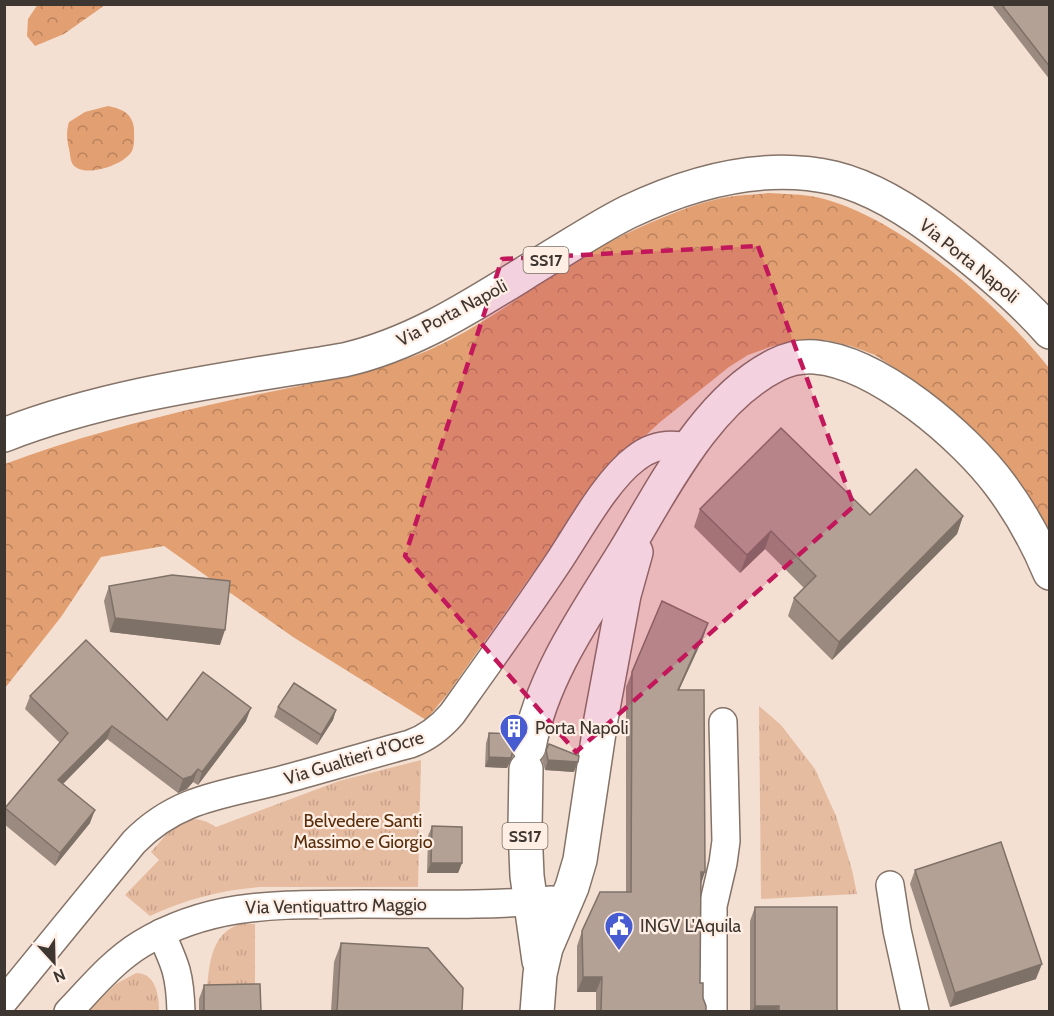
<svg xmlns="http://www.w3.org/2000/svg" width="1054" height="1016" font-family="Cabin,sans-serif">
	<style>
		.grass { fill: url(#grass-tufts) }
		.forest { fill: url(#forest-crowns) }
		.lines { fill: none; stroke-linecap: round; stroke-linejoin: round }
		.minor-casing { stroke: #857368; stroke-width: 30 }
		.primary-casing { stroke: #857368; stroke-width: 36 }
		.minor { stroke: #fff; stroke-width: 27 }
		.primary { stroke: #fff; stroke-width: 33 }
		.wall { fill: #9b8a80 }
		.shaded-wall { fill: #7e7168 }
		.building { fill: #b4a195; stroke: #7e7168; stroke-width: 1.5 }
		.marked { fill: #c2185b; fill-opacity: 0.2; stroke: #c2185b; stroke-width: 4.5; stroke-dasharray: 12 8; stroke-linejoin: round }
		.labels { text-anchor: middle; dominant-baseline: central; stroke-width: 4.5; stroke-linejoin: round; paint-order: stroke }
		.shield { fill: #ffeee4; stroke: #786d67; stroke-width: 1.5 }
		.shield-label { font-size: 16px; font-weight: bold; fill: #3e3631 }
		.street-label { font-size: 18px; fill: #3e3631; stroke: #ffeee4 }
		.poi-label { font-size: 18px; fill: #3e3631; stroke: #ffeee4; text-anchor: start }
		.park-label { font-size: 18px; fill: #582d09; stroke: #ffeee4 }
	</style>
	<defs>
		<pattern id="grass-tufts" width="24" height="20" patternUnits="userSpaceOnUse" patternTransform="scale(1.5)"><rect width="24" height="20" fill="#e6bca0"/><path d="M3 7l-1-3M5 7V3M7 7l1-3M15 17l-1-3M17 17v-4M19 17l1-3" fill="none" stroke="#c6a28a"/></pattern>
		<pattern id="forest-crowns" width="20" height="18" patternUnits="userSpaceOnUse" patternTransform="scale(1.5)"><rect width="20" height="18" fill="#e29f71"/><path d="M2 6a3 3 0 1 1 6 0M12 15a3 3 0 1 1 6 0" fill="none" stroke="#b9825d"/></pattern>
	</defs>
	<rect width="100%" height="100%" fill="#f4e0d3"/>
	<!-- grass -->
	<g class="grass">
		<polygon points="759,706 781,725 815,769 836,816 852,870 857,894 761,899"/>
		<path d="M421,760L418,887H261C221,890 186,899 150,916L125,895L159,860L151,852C171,830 185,807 216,827L339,781Z"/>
		<path d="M240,924H255V998L206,999C209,971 208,934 240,924Z"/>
		<path d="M136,973C156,973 159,996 159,1011H88L116,984Z"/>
	</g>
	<!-- forest -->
	<g class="forest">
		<polygon points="38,4 105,4 105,5 64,34 35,46 27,36 28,19"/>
		<path d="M108,106C122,109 132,113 134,128C134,135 135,145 132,151C125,165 81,180 72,163C70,159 70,153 69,149C67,139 66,132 69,122L85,112Z"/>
		<path d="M768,193C782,194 796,194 810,196C891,209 1000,305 1049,368V536L984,443L952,411L913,380L875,355L851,346L826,340L798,341L770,347L748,355L729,367L659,423L599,479L449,692L426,720L293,637L164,546L101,557L61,617L5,688V464C71,439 140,421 209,405C279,388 350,380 417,355C481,330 534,284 593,251C629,231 687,204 728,197C741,195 755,195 768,193Z"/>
	</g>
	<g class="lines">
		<!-- minor casing -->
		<g class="minor-casing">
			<g id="minor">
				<polyline points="890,885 897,930 915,1012"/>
				<path d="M161,933C176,966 180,975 181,1012"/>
				<path d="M4,1001L134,842C179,796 227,795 285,779C327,768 368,755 410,744C427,738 440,728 452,714C487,665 523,615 557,564C578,533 606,480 636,458C651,446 669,443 687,447"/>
				<path d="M68,1012C91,988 113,961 141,944C213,901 281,905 361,904C425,904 488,906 552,900"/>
				<polyline points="713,1012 713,906 723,863 726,841 723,722"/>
			</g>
		</g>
		<!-- primary casing -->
		<g class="primary-casing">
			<g id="primary">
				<path d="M4,435C112,393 231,379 344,360C419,343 482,299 546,260C573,244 600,226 628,212C691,182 764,162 834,178C875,188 916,215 949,241C984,268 1020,298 1050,332"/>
				<path d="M529,747C542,676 587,613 624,553C663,489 706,400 776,365C788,359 802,356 815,357C878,362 965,437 1001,486C1021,513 1037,542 1050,573"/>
				<polyline points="526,769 525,828 527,876 539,961"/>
				<polyline points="537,1012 540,974 546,948 572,887 580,860 601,719 624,595 636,552"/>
			</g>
		</g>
		<!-- minor -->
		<use href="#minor" class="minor"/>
		<!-- primary -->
		<use href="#primary" class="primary"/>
	</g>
	<!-- wall -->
	<g class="wall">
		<polygon points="991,4 1050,4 1050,80"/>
		<polygon points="700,509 870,515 963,516 957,534 832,660 788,616 794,598 804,588 765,549 740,573 694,527"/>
		<polygon points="109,586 220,645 110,632 104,601"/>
		<polygon points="708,623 703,638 679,690 701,884 700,983 706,1011 596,1011 596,992 577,992 577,946 582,931 626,892 626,687 632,672"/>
		<polygon points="30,696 167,720 246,721 198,785 193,782 187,789 178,793 107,739 63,784 90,823 55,866 4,824 4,810 5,808 60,743 25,709"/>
		<polygon points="278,707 336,710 333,720 317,745 274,717"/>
		<polygon points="489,733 513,756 511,759 507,768 485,767 486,743"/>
		<polygon points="546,750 574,772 545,770 542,760"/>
		<polygon points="432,826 462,863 458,873 427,873 428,836"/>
		<polygon points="915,870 1036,979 950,1007 910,884"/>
		<polygon points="755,907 837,1011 750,1011 750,921"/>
		<polygon points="341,943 462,1011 331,1011 334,962"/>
		<polygon points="204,985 261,1011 199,1011 199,999"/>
	</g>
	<!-- shaded-wall -->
	<g class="shaded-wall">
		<polygon points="963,516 957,534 832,660 839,642"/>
		<polygon points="771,531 765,549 740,573 747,555"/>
		<polygon points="115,618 225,630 220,645 110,632"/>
		<polygon points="708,623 703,638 672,705 678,690"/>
		<polygon points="251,708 246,721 198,785 202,772"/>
		<polygon points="336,710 333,720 317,745 321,735"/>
		<polygon points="112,726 107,739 54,793 58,780"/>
		<polygon points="517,746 507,768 485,767 489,757 513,750"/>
		<polygon points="548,760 578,762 574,772 545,770"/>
		<polygon points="198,769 193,782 187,789 178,793 183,779"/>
		<polygon points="95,810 90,823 55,866 60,853"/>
		<polygon points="431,863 462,863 458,873 427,873"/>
		<polygon points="701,872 705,872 700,887"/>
		<polygon points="1042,964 1036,979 950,1007 955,993"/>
		<polygon points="583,977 602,977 596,992 577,992"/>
		<polygon points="755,1006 779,1006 777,1011 752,1011"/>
	</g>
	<!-- building -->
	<g class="building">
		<polygon points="1001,4 1050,4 1050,67"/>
		<polygon points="781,428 870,515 916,469 963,516 839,642 794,598 816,576 771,531 747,555 700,509"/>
		<polygon points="172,575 230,581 225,630 115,618 109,586"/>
		<polygon points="662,601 708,623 678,690 704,690 705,872 701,872 700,983 703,983 703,998 706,1006 706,1011 601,1011 602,977 583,977 582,931 600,892 631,892 632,672"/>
		<polygon points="86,640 167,720 203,672 251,708 202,772 198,769 192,776 183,779 112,726 58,780 95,810 60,853 5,808 68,733 30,696"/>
		<polygon points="294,683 336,710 321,735 278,707"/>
		<polygon points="489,733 514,734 517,746 513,750 511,758 489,757"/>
		<polygon points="549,744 579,756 578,762 548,760 546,750"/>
		<polygon points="432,826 462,827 462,863 431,863"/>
		<polygon points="1001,842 1042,964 955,993 915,870"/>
		<polygon points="755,907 837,907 837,1011 779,1011 779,1006 755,1006"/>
		<polygon points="341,943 428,948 463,988 462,1011 337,1011"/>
		<polygon points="260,984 261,1011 204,1011 204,985"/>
	</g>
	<!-- marked area -->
	<path class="marked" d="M758,246L854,506L576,752L405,556L502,259Z"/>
	<!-- icons -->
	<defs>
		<g id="building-pin" transform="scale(1.5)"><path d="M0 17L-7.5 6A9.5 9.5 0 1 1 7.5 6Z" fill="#485cd1" stroke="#ffeee4"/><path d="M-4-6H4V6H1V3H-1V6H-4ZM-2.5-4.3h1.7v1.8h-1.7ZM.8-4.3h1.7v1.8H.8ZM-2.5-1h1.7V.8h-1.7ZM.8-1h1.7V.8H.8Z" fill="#fff"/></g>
		<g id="civic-pin" transform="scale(1.5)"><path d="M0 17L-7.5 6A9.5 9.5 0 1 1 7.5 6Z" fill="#485cd1" stroke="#ffeee4"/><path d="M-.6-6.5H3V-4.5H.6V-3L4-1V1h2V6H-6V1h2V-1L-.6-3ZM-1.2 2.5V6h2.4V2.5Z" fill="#fff"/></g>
	</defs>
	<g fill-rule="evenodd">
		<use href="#building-pin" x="514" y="728"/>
		<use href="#civic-pin" x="619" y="926"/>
	</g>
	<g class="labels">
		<!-- shield labels -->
		<g class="shield">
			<rect x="523.5" y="247" width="45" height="26" rx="4.5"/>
			<rect x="502.5" y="823" width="45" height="26" rx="4.5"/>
		</g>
		<g class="shield-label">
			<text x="546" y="260">SS17</text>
			<text x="525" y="836">SS17</text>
		</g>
		<!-- street labels -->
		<g class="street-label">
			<text transform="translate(969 261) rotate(39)">Via Porta Napoli</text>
			<text transform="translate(452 313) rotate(-28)">Via Porta Napoli</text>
			<text transform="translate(354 758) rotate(-17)">Via Gualtieri d'Ocre</text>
			<text transform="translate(336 906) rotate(-1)">Via Ventiquattro Maggio</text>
		</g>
		<!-- poi labels -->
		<g class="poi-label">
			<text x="535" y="728">Porta Napoli</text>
			<text x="640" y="926">INGV L'Aquila</text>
		</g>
		<!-- park labels -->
		<g class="park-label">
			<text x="363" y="821">Belvedere Santi<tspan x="363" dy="21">Massimo e Giorgio</tspan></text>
		</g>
	</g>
	<!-- border -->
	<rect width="1054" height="1016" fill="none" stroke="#3e3631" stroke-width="12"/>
	<!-- north arrow -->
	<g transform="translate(54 962) rotate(158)" stroke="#ffeee4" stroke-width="4.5" paint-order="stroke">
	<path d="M0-4.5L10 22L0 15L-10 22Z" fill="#3e3631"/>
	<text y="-9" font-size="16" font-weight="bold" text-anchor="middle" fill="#3e3631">N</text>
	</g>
</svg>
